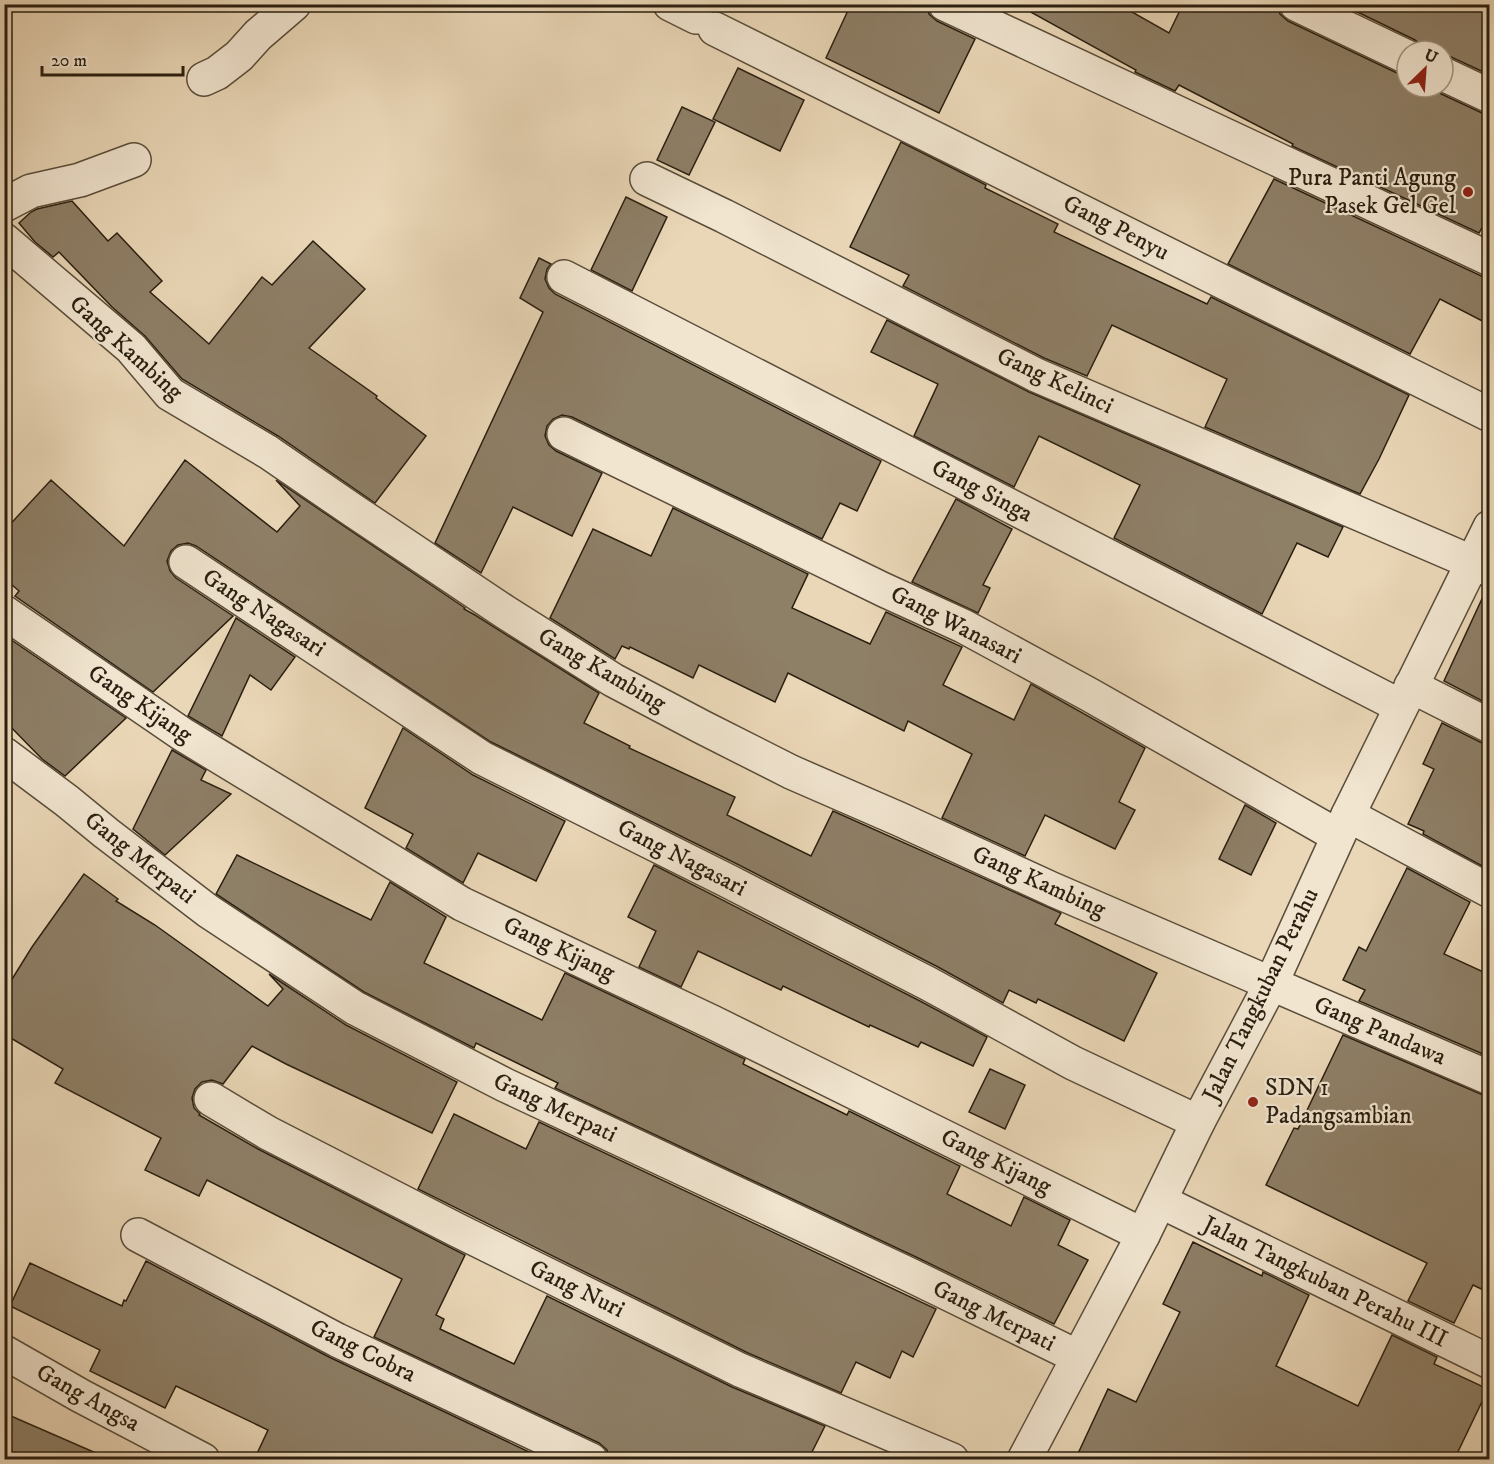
<svg xmlns="http://www.w3.org/2000/svg" width="1494" height="1464" font-family="'IM FELL DW Pica',serif">
	<style>
		.building { fill: #8e7f67; stroke: #2a1f10; stroke-width: 1.5 }
		.lines { fill: none; stroke-linecap: round; stroke-linejoin: round }
		.minor-casing { stroke: #5a4d3a; stroke-width: 36 }
		.minor { stroke: #f1e5d0; stroke-width: 33 }
		.poi-dot { fill: #8f2418; stroke: #f1e5d0; stroke-width: 2 }
		.labels { text-anchor: middle; dominant-baseline: central; stroke-width: 4.5; stroke-linejoin: round; paint-order: stroke }
		.poi-label { font-size: 24px; fill: #2a1f10; stroke: #f1e5d0; text-anchor: end }
		.street-label { font-size: 24px; fill: #2a1f10; stroke: #f1e5d0 }
	</style>
	<rect width="100%" height="100%" fill="#ead7b7"/>
	<filter id="stains"><feTurbulence type="fractalNoise" baseFrequency=".00333" numOctaves="4"/><feColorMatrix values="0 0 0 0 .2 0 0 0 0 .09 0 0 0 0 .02 0 0 0 .5 -.17"/></filter>
	<radialGradient id="worn" r=".72"><stop offset=".6" stop-color="#630" stop-opacity="0"/><stop offset="1" stop-color="#630" stop-opacity=".3"/></radialGradient>
	<!-- building -->
	<g class="building">
		<polygon points="851,4 926,4 929,14 937,21 975,39 939,113 826,58"/>
		<polygon points="1016,4 1118,4 1169,33 1183,4 1277,4 1280,14 1288,21 1399,74 1407,75 1407,87 1430,87 1435,91 1482,113 1490,114 1490,213 1479,233 1292,146 1293,144 1179,85 1175,91 1137,73 1135,72 1136,70"/>
		<polygon points="1341,4 1469,4 1490,16 1490,75 1451,57 1443,56 1443,51 1424,51 1422,46 1415,40"/>
		<polygon points="738,68 804,100 780,151 713,119"/>
		<polygon points="682,107 715,122 689,175 657,160"/>
		<polygon points="901,142 986,185 985,188 1058,224 1054,232 1207,304 1211,297 1409,395 1379,459 1360,494 1205,427 1227,379 1112,325 1087,376 1044,358 903,286 909,275 850,247"/>
		<polygon points="1274,179 1490,280 1490,325 1440,299 1410,354 1228,264"/>
		<polygon points="626,197 667,217 632,291 591,270"/>
		<polygon points="72,201 108,241 117,233 162,281 150,292 209,344 262,277 272,285 313,241 365,289 309,348 377,396 376,398 426,436 375,503 278,436 182,379 145,336 112,307 59,252 53,257 35,242 19,223 31,212 37,209"/>
		<polygon points="539,258 551,264 547,269 545,279 549,288 555,294 881,461 857,511 840,503 822,539 572,417 562,415 553,419 547,426 545,436 549,445 556,451 602,473 572,536 513,507 481,573 435,543 543,312 520,298"/>
		<polygon points="887,320 1029,392 1343,527 1328,557 1297,543 1262,614 1114,538 1140,485 1039,436 1014,487 914,436 938,384 871,352"/>
		<polygon points="185,460 277,532 300,506 276,480 465,608 464,609 475,615 599,693 584,723 630,746 629,748 735,797 727,815 811,856 833,811 1061,913 1055,924 1157,973 1124,1041 1038,999 1036,1003 1009,990 1003,1003 938,967 735,863 491,742 196,546 188,543 178,545 171,551 167,561 170,571 176,578 233,616 153,692 15,596 19,591 4,578 4,531 51,480 124,546"/>
		<polygon points="956,499 1012,529 983,585 990,588 978,613 912,582"/>
		<polygon points="673,508 808,574 792,608 870,644 886,612 962,647 943,685 1014,720 1031,684 1145,748 1119,802 1135,810 1115,849 1045,815 1025,856 942,818 972,754 908,721 904,731 788,673 775,702 699,665 693,678 630,647 629,649 622,646 615,659 550,618 593,529 651,556"/>
		<polygon points="1487,588 1490,588 1490,705 1444,681"/>
		<polygon points="236,618 295,657 271,690 250,675 222,736 188,716"/>
		<polygon points="4,635 126,718 65,776 42,759 4,720"/>
		<polygon points="1442,723 1482,743 1490,744 1490,861 1486,868 1423,834 1424,831 1408,824 1434,769 1423,764"/>
		<polygon points="403,728 473,775 565,821 536,881 478,853 463,883 406,848 413,834 365,808"/>
		<polygon points="172,750 206,770 201,780 231,794 165,855 133,829"/>
		<polygon points="1245,805 1276,823 1251,875 1219,859"/>
		<polygon points="237,855 371,920 390,882 446,917 424,963 542,1020 565,973 745,1059 743,1064 847,1115 849,1111 960,1166 947,1194 1011,1226 1024,1197 1070,1220 1058,1245 1088,1260 1054,1324 916,1257 555,1088 558,1083 476,1043 474,1048 364,992 216,894"/>
		<polygon points="654,865 920,1001 987,1037 973,1066 921,1042 918,1047 870,1025 869,1027 783,986 781,990 698,951 681,987 639,967 656,931 628,917"/>
		<polygon points="1407,868 1470,902 1444,954 1490,975 1490,1057 1359,1001 1365,990 1343,980 1359,947 1366,951"/>
		<polygon points="84,874 118,899 116,901 155,925 268,1006 283,989 269,974 346,1025 457,1082 432,1133 286,1064 252,1046 223,1084 212,1080 202,1082 195,1089 192,1098 194,1108 200,1114 199,1115 258,1149 465,1255 436,1315 444,1319 440,1329 514,1364 547,1296 732,1387 825,1426 808,1460 610,1460 607,1450 599,1443 374,1337 402,1279 207,1180 199,1196 145,1170 161,1138 55,1083 63,1069 4,1034 4,992 32,947"/>
		<polygon points="1343,1035 1483,1095 1490,1096 1490,1293 1473,1285 1454,1323 1408,1301 1427,1263 1266,1185 1294,1128 1298,1129"/>
		<polygon points="990,1069 1025,1085 1005,1129 969,1112"/>
		<polygon points="454,1114 526,1149 539,1122 936,1309 913,1357 902,1351 890,1378 856,1362 841,1393 748,1353 418,1189"/>
		<polygon points="1193,1242 1262,1276 1263,1272 1309,1295 1276,1366 1358,1406 1392,1335 1437,1357 1434,1364 1488,1389 1454,1460 1075,1460 1108,1389 1136,1402 1180,1312 1163,1304"/>
		<polygon points="146,1261 329,1357 546,1460 254,1460 268,1430 176,1386 165,1408 90,1371 100,1350 10,1306 30,1263 122,1306 124,1300 126,1301"/>
		<polygon points="4,1413 112,1460 4,1460"/>
	</g>
	<g class="lines">
		<!-- minor casing -->
		<g class="minor-casing">
			<g id="minor">
				<polyline points="670,4 696,17"/>
				<polyline points="945,4 1490,259"/>
				<polyline points="1296,4 1407,57"/>
				<polyline points="715,29 1490,415"/>
				<polyline points="1443,74 1490,96"/>
				<polyline points="204,79 217,73 239,56 258,35 294,4"/>
				<polyline points="647,179 724,216 1036,375 1490,570"/>
				<polyline points="4,205 31,191 80,180 134,160"/>
				<polyline points="4,240 131,348 170,394 268,452 354,511 505,612 613,680 702,727 791,772 899,819 1054,890 1490,1078"/>
				<polyline points="564,277 1400,706"/>
				<polyline points="564,434 884,590 963,626 1090,695 1338,836"/>
				<polyline points="186,562 482,758 726,880 929,984 1073,1063 1198,1122"/>
				<polyline points="4,612 182,734 462,904 712,1022 1143,1235"/>
				<polyline points="1411,686 1490,726"/>
				<polyline points="4,754 67,801 106,833 208,911 355,1008 505,1085 908,1274 1078,1357"/>
				<polyline points="1348,815 1490,891"/>
				<polyline points="211,1099 268,1133 457,1230 740,1370 952,1460"/>
				<polyline points="1160,1201 1490,1362"/>
				<polyline points="138,1235 337,1340 591,1460"/>
				<polyline points="4,1352 81,1396 203,1460"/>
				<polyline points="1024,1460 1143,1235 1198,1122 1271,984 1348,815 1490,527"/>
			</g>
		</g>
		<!-- minor -->
		<use href="#minor" class="minor"/>
	</g>
	<!-- markers -->
	<g class="poi-dot">
		<circle cx="1468" cy="192" r="6"/>
		<circle cx="1253" cy="1102" r="6"/>
	</g>
	<g class="labels">
		<!-- poi labels -->
		<g class="poi-label">
			<text x="1456" y="178">Pura Panti Agung<tspan x="1456" dy="28">Pasek Gel Gel</tspan></text>
			<text x="1265" y="1088" text-anchor="start">SDN 1<tspan x="1265" dy="28">Padangsambian</tspan></text>
		</g>
		<!-- street labels -->
		<g class="street-label">
			<text transform="translate(1116 228) rotate(27)">Gang Penyu</text>
			<text transform="translate(126 348) rotate(42)">Gang Kambing</text>
			<text transform="translate(1055 381) rotate(25)">Gang Kelinci</text>
			<text transform="translate(982 491) rotate(27)">Gang Singa</text>
			<text transform="translate(264 613) rotate(33)">Gang Nagasari</text>
			<text transform="translate(956 625) rotate(27)">Gang Wanasari</text>
			<text transform="translate(602 670) rotate(30)">Gang Kambing</text>
			<text transform="translate(140 704) rotate(34)">Gang Kijang</text>
			<text transform="translate(140 858) rotate(38)">Gang Merpati</text>
			<text transform="translate(682 858) rotate(27)">Gang Nagasari</text>
			<text transform="translate(1039 882) rotate(24)">Gang Kambing</text>
			<text transform="translate(559 949) rotate(25)">Gang Kijang</text>
			<text transform="translate(1261 995) rotate(-64)">Jalan Tangkuban Perahu</text>
			<text transform="translate(1380 1031) rotate(23)">Gang Pandawa</text>
			<text transform="translate(555 1108) rotate(25)">Gang Merpati</text>
			<text transform="translate(996 1162) rotate(26)">Gang Kijang</text>
			<text transform="translate(1325 1282) rotate(26)">Jalan Tangkuban Perahu III</text>
			<text transform="translate(577 1289) rotate(26)">Gang Nuri</text>
			<text transform="translate(994 1316) rotate(26)">Gang Merpati</text>
			<text transform="translate(363 1351) rotate(26)">Gang Cobra</text>
			<text transform="translate(88 1398) rotate(29)">Gang Angsa</text>
		</g>
	</g>
	<!-- margin -->
	<rect width="1494" height="1464" fill="none" stroke="#ead7b7" stroke-width="24"/>
	<rect x="6" y="6" width="1482" height="1452" fill="none" stroke="#2a1f10" stroke-width="3"/>
	<rect x="12" y="12" width="1470" height="1440" fill="none" stroke="#2a1f10" stroke-width="1.5"/>
	<!-- north arrow -->
	<g transform="translate(1425 69) rotate(25)"><circle r="28" fill="#f1e5d0" stroke="#a19683" stroke-width="1.5"/>
	<path d="M0-4.5L10 22L0 15L-10 22Z" fill="#8f2418"/>
	<text y="-9" font-size="16" font-weight="bold" text-anchor="middle" fill="#2a1f10">U</text>
	</g>
	<!-- scale -->
	<path d="M42 66v9h141v-9" fill="none" stroke="#2a1f10" stroke-width="3"/>
	<text x="51" y="66" font-size="18" fill="#2a1f10" stroke="#f1e5d0" stroke-width="4.5" paint-order="stroke">20 m</text>
	<rect width="100%" height="100%" filter="url(#stains)"/>
	<rect width="100%" height="100%" fill="url(#worn)"/>
</svg>
